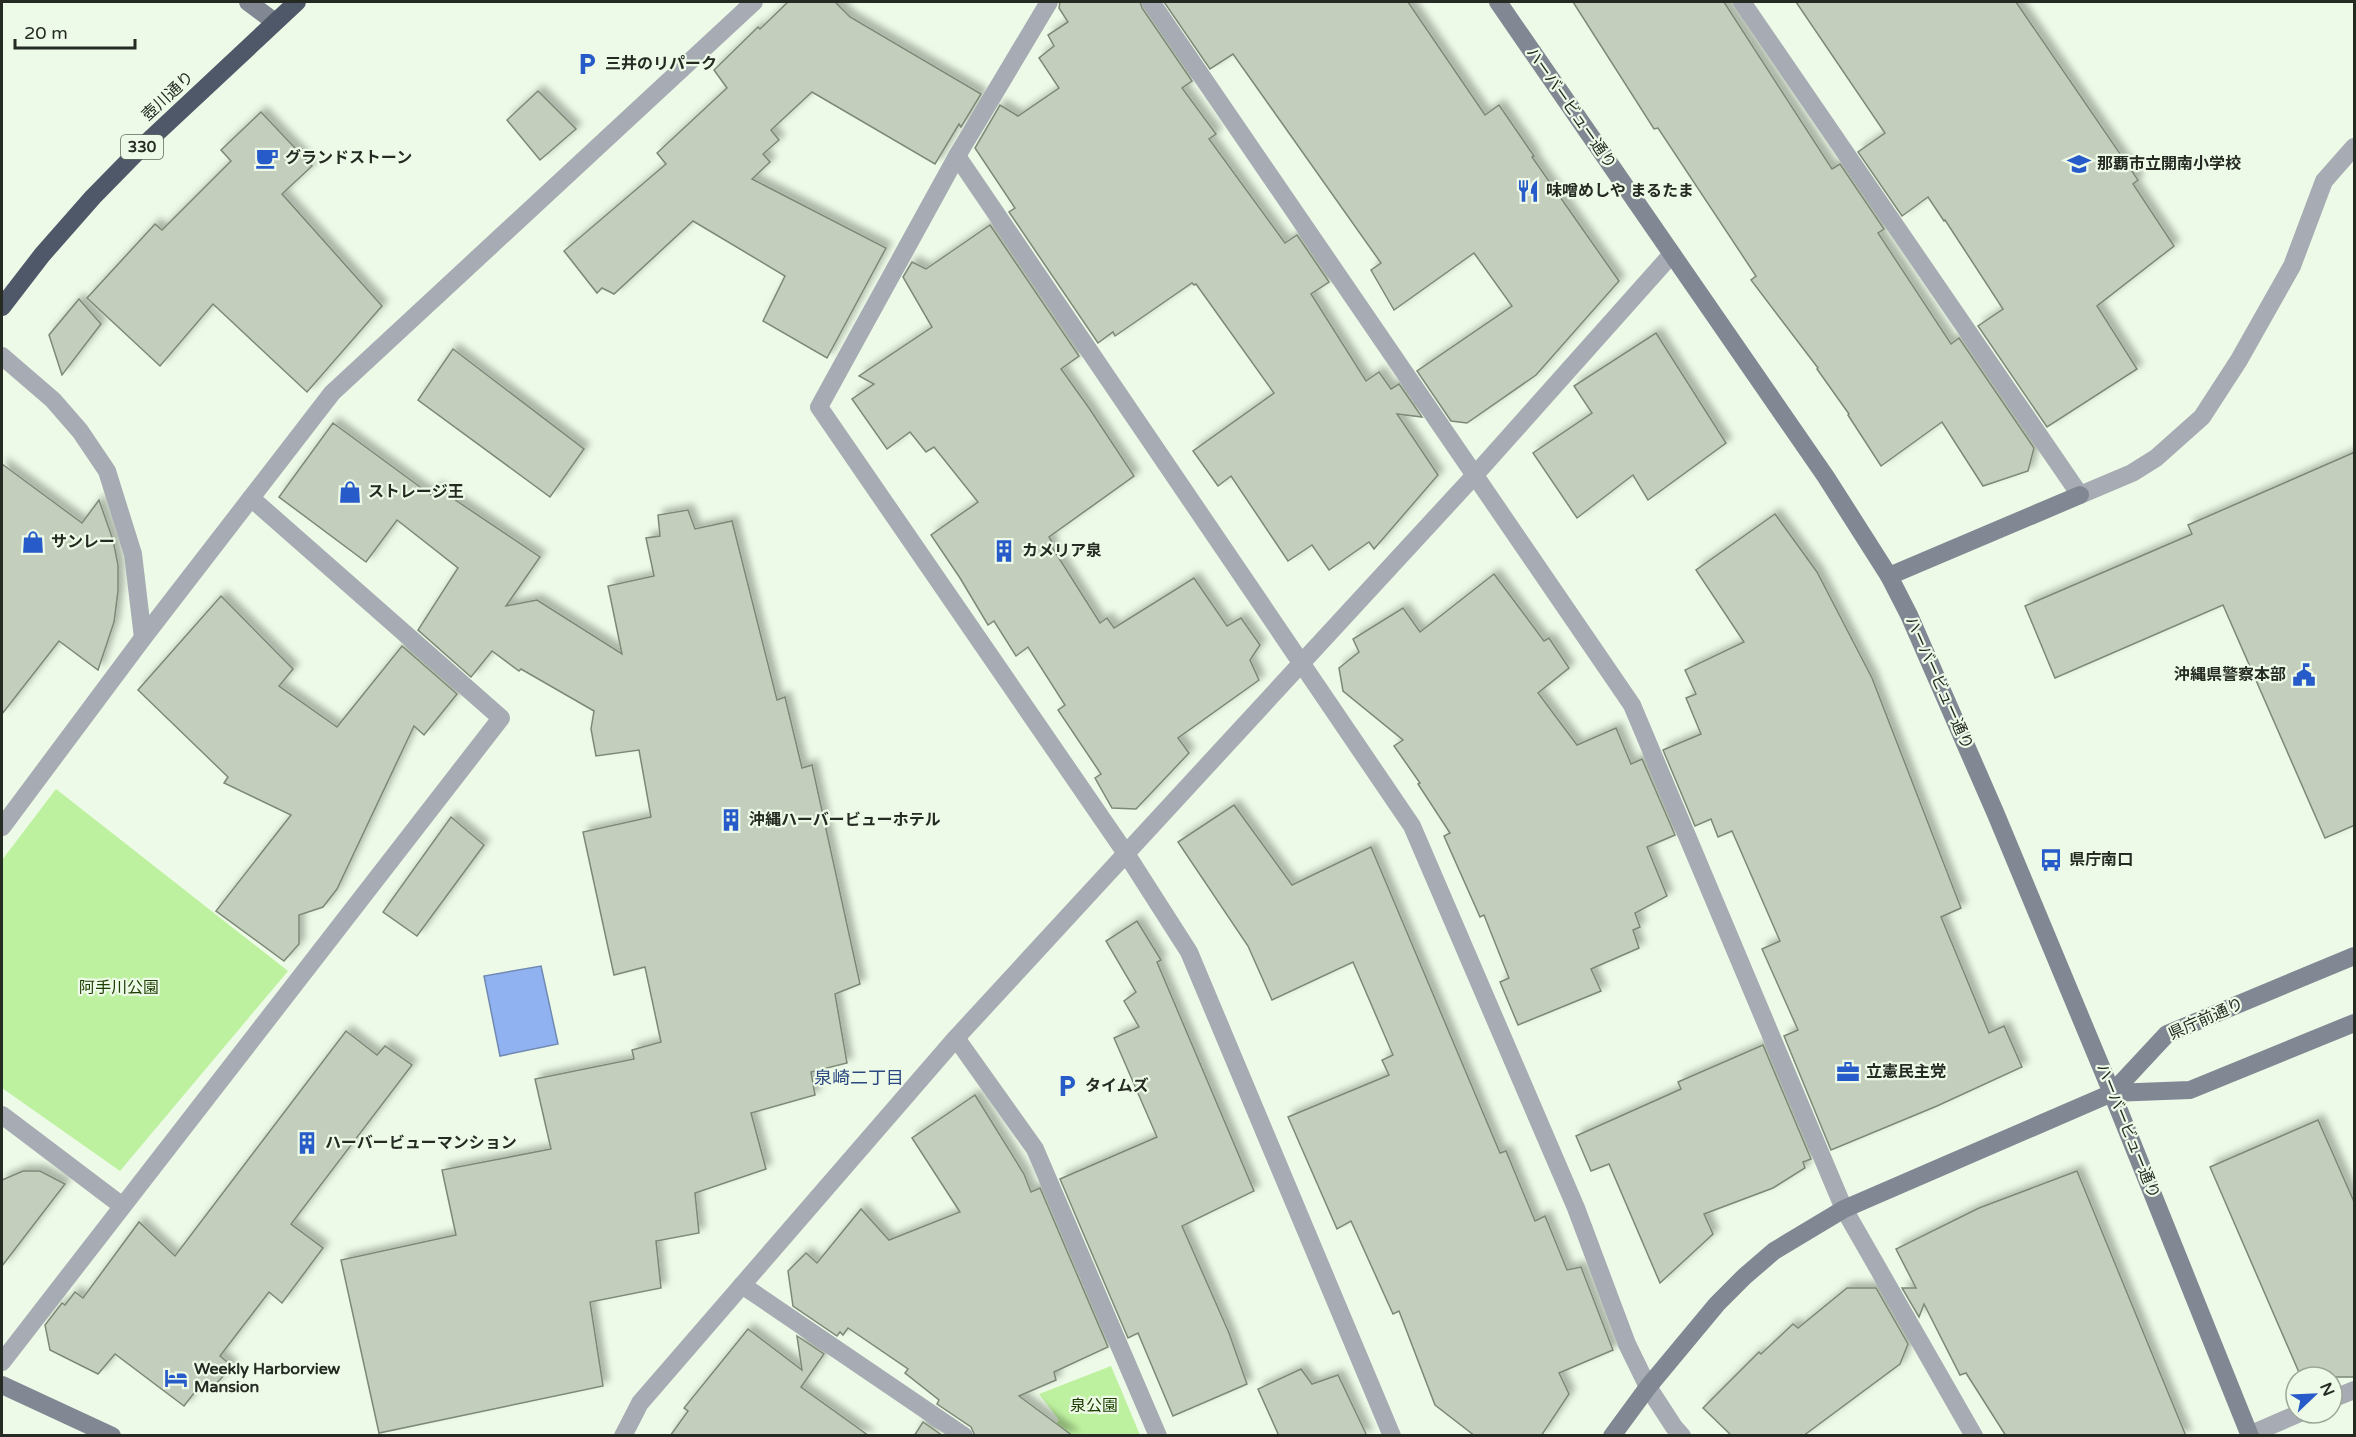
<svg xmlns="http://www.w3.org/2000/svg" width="2356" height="1437" font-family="'Varela Round','Noto Sans JP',sans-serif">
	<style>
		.green { fill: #bef19f }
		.water { fill: #90b2f1; stroke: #7089b3; stroke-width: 1.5 }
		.building { fill: #c3cfbc; stroke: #7d8977; stroke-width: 1.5; filter: url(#shadow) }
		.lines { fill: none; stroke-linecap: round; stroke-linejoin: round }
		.street { stroke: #a7abb3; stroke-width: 18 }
		.secondary { stroke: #818793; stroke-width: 18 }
		.highway { stroke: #4f5868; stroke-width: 18 }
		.labels { text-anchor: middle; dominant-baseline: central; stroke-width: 4.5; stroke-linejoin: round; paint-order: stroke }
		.shield { fill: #edfae7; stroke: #61685e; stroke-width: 1.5 }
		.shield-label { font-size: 15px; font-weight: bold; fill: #252a23 }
		.poi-label { font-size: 16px; font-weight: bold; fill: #252a23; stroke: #edfae7; text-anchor: start }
		.street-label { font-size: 16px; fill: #252a23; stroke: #edfae7 }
		.park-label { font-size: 16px; fill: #1d3c00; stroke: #edfae7 }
		.neighbourhood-label { font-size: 18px; fill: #2c4880; stroke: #edfae7 }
	</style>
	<defs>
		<filter id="shadow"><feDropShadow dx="5.5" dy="-5.5" stdDeviation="3" flood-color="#0004"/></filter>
	</defs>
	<rect width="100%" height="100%" fill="#edfae7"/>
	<!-- green -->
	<g class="green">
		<polygon points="56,789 288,971 120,1171 2,1088 2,860"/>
		<polygon points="1111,1366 1140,1435 1047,1435 1059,1420 1039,1394"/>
	</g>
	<!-- water -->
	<polygon class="water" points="541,966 558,1044 500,1056 484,976"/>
	<!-- building -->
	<g class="building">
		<polygon points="788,2 835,2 850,17 981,94 961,127 959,124 935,164 812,92 771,130 779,140 763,154 770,162 752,179 886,248 827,358 763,321 785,276 693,221 614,294 602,288 597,293 564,251 666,164 657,153 727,88 714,70 758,27 760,29"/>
		<polygon points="1060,2 1140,2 1142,8 1192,81 1182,88 1216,134 1209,139 1285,243 1297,235 1329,282 1311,294 1366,381 1379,372 1391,389 1399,384 1422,417 1397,414 1438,475 1374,549 1369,542 1329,570 1312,545 1288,561 1231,476 1218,486 1193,451 1274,393 1196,284 1194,285 1192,283 1115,336 1113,332 1098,343 1009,212 1015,208 975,148 1000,105 1018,116 1059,88 1039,58 1054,46 1048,35 1068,22 1059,8"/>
		<polygon points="1164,2 1408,2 1485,115 1499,105 1534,156 1532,157 1619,281 1536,375 1467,423 1451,421 1417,371 1512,306 1474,253 1394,310 1371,270 1381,263 1233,54 1210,69"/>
		<polygon points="1573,2 1724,2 1832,169 1840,164 1884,229 1878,233 1951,344 1959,338 2034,448 2028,471 1983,486 1942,422 1881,466 1848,415 1849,414 1817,369 1818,368 1751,280 1756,276 1658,128 1654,129"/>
		<polygon points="1796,2 2016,2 2138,180 2133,184 2174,246 2097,306 2137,369 2047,427 1978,326 2003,309 1945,220 1944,221 1928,197 1902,216 1858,152 1885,133"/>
		<polygon points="538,91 576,129 540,160 507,120"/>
		<polygon points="261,112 312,166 282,194 382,306 307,392 213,304 160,366 87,298 155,224 162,230 231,161 221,150"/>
		<polygon points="990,225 1079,356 1061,369 1089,408 1134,476 1049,537 1052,542 1050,544 1100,623 1107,618 1114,628 1194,578 1227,626 1241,618 1260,645 1250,660 1259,680 1178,738 1189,753 1136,809 1112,808 1095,778 1101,774 1058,710 1065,705 1028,647 1016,656 994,621 988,625 960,578 931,535 978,502 934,447 926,452 910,432 887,449 852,399 874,384 859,376 932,327 903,277 912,262 926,269"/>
		<polygon points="79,299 101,324 62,375 49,335"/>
		<polygon points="1656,333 1726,443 1648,500 1633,475 1577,518 1533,453 1592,413 1574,386"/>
		<polygon points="453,349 584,449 550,497 418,400"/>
		<polygon points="333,423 431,495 436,487 540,557 506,606 537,600 622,654 608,586 654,576 646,538 660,536 658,515 688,510 695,529 732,521 777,700 785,697 802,768 812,765 860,984 835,994 847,1063 811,1072 815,1095 751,1113 766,1169 695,1193 699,1233 656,1241 661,1288 590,1302 603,1386 379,1433 341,1260 456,1235 442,1170 551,1149 535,1079 634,1059 632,1050 661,1042 645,967 614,975 583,832 651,817 639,750 596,756 591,729 594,711 521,669 519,671 492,651 471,677 418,630 458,568 397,520 366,562 279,497"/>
		<polygon points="2355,452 2355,825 2325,838 2223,605 2055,678 2025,606 2192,534 2188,525"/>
		<polygon points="2,464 82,523 99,500 113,540 118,565 118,591 114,622 98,670 59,641 2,714"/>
		<polygon points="1775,514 1817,572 1872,678 1961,908 1941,917 1989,1033 2004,1026 2022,1067 1937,1106 1831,1150 1784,1036 1798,1030 1762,949 1780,941 1732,831 1718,837 1711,819 1695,826 1663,750 1701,734 1686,698 1696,694 1685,670 1744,642 1696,570"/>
		<polygon points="1494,574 1544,641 1549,638 1569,668 1538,693 1577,745 1616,728 1631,764 1642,759 1675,835 1647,847 1667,896 1635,913 1640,927 1633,930 1639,948 1591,969 1601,991 1518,1025 1500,982 1509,978 1484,915 1480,917 1444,836 1450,833 1418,784 1420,783 1394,746 1403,740 1343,691 1339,668 1359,652 1353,639 1403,608 1420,632"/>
		<polygon points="221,596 293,669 279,686 337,727 402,646 457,694 424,735 414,726 337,889 323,907 299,915 299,944 284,961 216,911 291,815 224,783 228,777 138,690"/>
		<polygon points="1234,805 1292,885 1371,847 1500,1153 1506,1151 1535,1221 1545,1216 1567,1270 1581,1267 1613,1350 1559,1373 1569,1394 1541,1436 1475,1436 1435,1405 1399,1311 1393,1314 1351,1221 1337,1229 1288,1117 1389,1075 1382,1060 1393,1055 1353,962 1272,1000 1248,946 1178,842"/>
		<polygon points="451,817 484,845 417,936 383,912"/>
		<polygon points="1137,921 1161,960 1157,962 1254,1191 1182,1226 1229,1333 1247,1384 1173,1416 1138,1333 1128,1338 1060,1179 1157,1137 1114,1038 1139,1027 1124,1001 1136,992 1106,941"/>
		<polygon points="346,1031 377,1055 385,1046 412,1065 291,1224 323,1248 282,1303 269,1292 220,1356 232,1366 208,1393 198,1388 184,1406 115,1354 98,1374 50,1350 45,1325 62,1303 65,1305 75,1292 83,1298 139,1222 175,1256"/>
		<polygon points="1763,1045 1811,1159 1803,1162 1805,1168 1773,1188 1704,1214 1713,1234 1660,1283 1609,1164 1591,1171 1576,1136 1681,1089 1678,1082"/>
		<polygon points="975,1095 1024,1174 1031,1192 1040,1188 1108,1347 1054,1372 1056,1380 1019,1396 1073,1436 975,1436 971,1427 937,1404 939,1400 905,1373 908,1369 848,1328 843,1335 840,1332 837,1336 793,1306 788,1271 806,1253 817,1263 861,1209 889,1240 960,1212 912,1138"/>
		<polygon points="2318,1120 2355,1204 2355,1377 2301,1377 2210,1167"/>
		<polygon points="23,1171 40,1171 65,1184 2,1266 2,1180"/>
		<polygon points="2077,1171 2153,1356 2186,1436 2006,1436 1966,1373 1960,1375 1924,1304 1919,1317 1902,1288 1916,1288 1896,1249 1979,1208"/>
		<polygon points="1847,1288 1876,1288 1908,1344 1900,1364 1803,1436 1732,1436 1703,1408 1759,1352 1761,1354 1793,1324 1798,1328"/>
		<polygon points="748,1329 802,1370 797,1336 824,1354 801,1387 869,1436 670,1436 688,1411 684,1408"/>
		<polygon points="1301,1369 1312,1384 1338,1375 1367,1436 1279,1436 1258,1389"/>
		<polygon points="923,1422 943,1436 914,1436"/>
	</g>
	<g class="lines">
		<!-- street -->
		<g class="street">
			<polyline points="1049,2 957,156 819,407 1127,855 1189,952 1392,1436"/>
			<polyline points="1151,2 1632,705 1844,1209 1974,1436"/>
			<polyline points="1742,2 2080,495 2132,473 2156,458 2202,417 2239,360 2292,266 2324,181 2354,147"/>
			<polyline points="957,156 1412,826 1576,1208 1627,1344 1648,1387 1674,1427 1682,1436"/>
			<polyline points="2,356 53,400 80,431 107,471 133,554 143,638"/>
			<polyline points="2,827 143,638 332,393 754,2"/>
			<polyline points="956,1038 1035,1149 1158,1436"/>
			<polyline points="2,1115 121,1205"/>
			<polyline points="742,1285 964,1436"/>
			<polyline points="2,1362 501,718 251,498"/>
			<polyline points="2332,1399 2354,1390"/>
			<polyline points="2249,1435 2300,1413"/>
			<polyline points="623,1436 640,1403 956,1038 1474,476 1672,254"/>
		</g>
		<!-- secondary -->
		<g class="secondary">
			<polyline points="248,2 275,22"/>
			<polyline points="1498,2 1826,477 1889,576 1909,615 1995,812 2112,1093 2250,1436"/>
			<polyline points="1889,576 2080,495"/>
			<polyline points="2112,1093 2167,1034 2354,956"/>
			<polyline points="2,1385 112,1436"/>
			<polyline points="1612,1436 1648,1387 1717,1304 1745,1276 1774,1251 1844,1209 2112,1093 2190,1090 2354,1023"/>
		</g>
		<!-- highway -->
		<polyline class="highway" points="2,307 42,255 93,197 144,145 297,2"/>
	</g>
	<!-- icons -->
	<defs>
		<g id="parking-bare" transform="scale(1.8)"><path d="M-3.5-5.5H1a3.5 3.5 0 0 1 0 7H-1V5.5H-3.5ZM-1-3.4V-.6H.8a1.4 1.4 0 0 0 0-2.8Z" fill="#275bc9" stroke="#edfae7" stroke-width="2.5" paint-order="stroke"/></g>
		<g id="cafe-bare" transform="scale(1.8)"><path d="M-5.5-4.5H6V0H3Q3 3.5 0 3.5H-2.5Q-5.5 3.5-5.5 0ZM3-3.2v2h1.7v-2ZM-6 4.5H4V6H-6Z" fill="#275bc9" stroke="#edfae7" stroke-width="2.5" paint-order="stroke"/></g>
		<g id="school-bare" transform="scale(1.8)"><path d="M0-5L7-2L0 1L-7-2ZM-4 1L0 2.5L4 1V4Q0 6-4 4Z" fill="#275bc9" stroke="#edfae7" stroke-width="2.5" paint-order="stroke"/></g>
		<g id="restaurant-bare" transform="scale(1.8)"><path d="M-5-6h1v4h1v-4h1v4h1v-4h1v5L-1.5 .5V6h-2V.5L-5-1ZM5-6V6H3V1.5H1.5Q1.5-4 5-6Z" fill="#275bc9" stroke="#edfae7" stroke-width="2.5" paint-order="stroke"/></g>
		<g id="shop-bare" transform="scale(1.8)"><path d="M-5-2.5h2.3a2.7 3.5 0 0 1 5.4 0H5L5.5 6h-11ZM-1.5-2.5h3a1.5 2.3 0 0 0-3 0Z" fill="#275bc9" stroke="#edfae7" stroke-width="2.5" paint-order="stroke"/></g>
		<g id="building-bare" transform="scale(1.8)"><path d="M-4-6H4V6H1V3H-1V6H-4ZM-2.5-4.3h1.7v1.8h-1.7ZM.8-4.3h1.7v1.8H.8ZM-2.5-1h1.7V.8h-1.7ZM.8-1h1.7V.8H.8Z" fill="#275bc9" stroke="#edfae7" stroke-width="2.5" paint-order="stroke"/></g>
		<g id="civic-bare" transform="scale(1.8)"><path d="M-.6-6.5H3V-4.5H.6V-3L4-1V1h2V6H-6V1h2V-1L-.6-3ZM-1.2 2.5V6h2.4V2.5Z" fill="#275bc9" stroke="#edfae7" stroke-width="2.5" paint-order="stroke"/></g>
		<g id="bus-bare" transform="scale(1.8)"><path d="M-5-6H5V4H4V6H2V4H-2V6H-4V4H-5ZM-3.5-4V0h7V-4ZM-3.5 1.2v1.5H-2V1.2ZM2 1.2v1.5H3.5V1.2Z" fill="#275bc9" stroke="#edfae7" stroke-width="2.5" paint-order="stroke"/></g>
		<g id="office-bare" transform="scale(1.8)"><path d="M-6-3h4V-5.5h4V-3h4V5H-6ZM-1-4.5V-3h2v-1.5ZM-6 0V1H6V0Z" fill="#275bc9" stroke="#edfae7" stroke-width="2.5" paint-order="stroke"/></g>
		<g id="hotel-bare" transform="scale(1.8)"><path d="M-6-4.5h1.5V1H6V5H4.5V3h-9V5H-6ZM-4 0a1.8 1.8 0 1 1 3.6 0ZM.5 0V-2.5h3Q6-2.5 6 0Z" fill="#275bc9" stroke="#edfae7" stroke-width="2.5" paint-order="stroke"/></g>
	</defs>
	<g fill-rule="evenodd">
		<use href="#parking-bare" x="587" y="64"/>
		<use href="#cafe-bare" x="267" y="158"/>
		<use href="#school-bare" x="2079" y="164"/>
		<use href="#restaurant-bare" x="1528" y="191"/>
		<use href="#shop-bare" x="350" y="492"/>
		<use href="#shop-bare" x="33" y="542"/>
		<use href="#building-bare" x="1004" y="551"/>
		<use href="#civic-bare" x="2304" y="675"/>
		<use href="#building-bare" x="731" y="820"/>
		<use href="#bus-bare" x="2051" y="860"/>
		<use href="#office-bare" x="1848" y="1072"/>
		<use href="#parking-bare" x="1067" y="1086"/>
		<use href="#building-bare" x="307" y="1143"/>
		<use href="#hotel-bare" x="176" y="1378"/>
	</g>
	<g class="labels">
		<!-- shield labels -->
		<rect class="shield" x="121" y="135" width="42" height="24" rx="4.5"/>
		<g class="shield-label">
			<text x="142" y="147">330</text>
		</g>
		<!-- poi labels -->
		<g class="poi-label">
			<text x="605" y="64">三井のリパーク</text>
			<text x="285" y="158">グランドストーン</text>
			<text x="2097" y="164">那覇市立開南小学校</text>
			<text x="1546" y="191">味噌めしや まるたま</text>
			<text x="368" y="492">ストレージ王</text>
			<text x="51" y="542">サンレー</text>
			<text x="1022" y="551">カメリア泉</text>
			<text x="2286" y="675" text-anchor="end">沖縄県警察本部</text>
			<text x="749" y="820">沖縄ハーバービューホテル</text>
			<text x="2069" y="860">県庁南口</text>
			<text x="1866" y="1072">立憲民主党</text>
			<text x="1085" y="1086">タイムズ</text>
			<text x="325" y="1143">ハーバービューマンション</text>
			<text x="194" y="1369">Weekly Harborview<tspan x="194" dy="18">Mansion</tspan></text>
		</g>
		<!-- street labels -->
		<g class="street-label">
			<text transform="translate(168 96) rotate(-43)">壺川通り</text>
			<text transform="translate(1571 108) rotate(55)">ハーバービュー通り</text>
			<text transform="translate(1939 683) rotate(66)">ハーバービュー通り</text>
			<text transform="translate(2206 1019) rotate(-24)">県庁前通り</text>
			<text transform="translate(2128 1131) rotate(68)">ハーバービュー通り</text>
		</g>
		<!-- park labels -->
		<g class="park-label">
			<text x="119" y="988">阿手川公園</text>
			<text x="1094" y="1406">泉公園</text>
		</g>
		<!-- neighbourhood labels -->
		<g class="neighbourhood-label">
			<text x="859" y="1078">泉崎二丁目</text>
		</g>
	</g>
	<!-- border -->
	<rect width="2356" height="1437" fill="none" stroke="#252a23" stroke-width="6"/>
	<!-- north arrow -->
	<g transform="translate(2314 1395) rotate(67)"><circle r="28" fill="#edfae7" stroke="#9da799" stroke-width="1.5"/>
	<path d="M0-4.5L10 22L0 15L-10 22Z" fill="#275bc9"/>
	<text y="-9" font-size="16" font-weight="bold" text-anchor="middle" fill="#252a23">N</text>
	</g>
	<!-- scale -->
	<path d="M15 39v9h120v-9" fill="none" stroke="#252a23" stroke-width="3"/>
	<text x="24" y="39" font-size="18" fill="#252a23" stroke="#edfae7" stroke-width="4.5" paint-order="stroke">20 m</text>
</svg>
